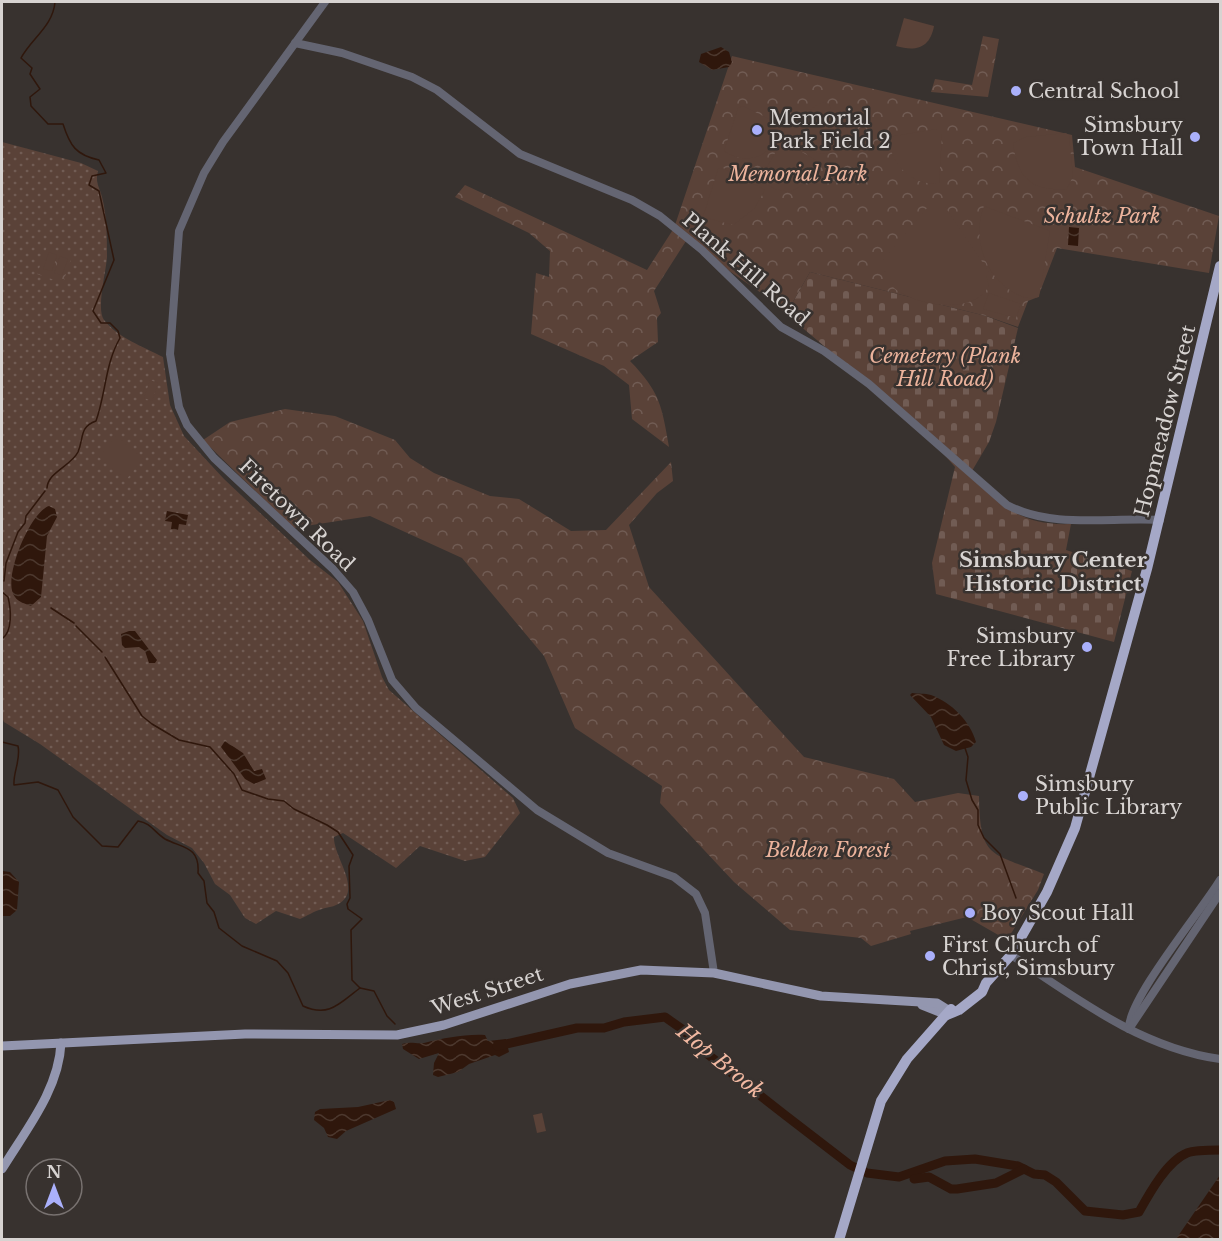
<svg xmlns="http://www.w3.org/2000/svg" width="1222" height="1241" font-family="'Libre Baskerville',serif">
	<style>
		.grass { fill: url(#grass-dots) }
		.cemetery { fill: url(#cemetery-stones) }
		.park { fill: url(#park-crowns) }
		.garden { fill: #5a4238 }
		.water { fill: url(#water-waves) }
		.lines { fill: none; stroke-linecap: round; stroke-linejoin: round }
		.stream { stroke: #2f170c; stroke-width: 1.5 }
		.river { stroke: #2f170c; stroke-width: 9 }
		.minor { stroke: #646572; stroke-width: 8 }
		.major { stroke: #9396af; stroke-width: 9 }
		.highway { stroke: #a5a8c7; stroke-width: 10 }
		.poi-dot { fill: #aab0fb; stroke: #38322f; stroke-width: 2 }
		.labels { text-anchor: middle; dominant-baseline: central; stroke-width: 5; stroke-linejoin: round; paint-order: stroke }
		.poi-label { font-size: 20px; fill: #d7d3d1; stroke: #38322f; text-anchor: start }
		.park-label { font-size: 20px; font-style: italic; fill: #ecb39c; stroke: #38322f }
		.street-label { font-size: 20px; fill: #d7d3d1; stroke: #38322f }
		.neighbourhood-label { font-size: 21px; font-weight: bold; fill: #d7d3d1; stroke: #38322f }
		.water-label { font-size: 21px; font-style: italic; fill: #f2b9a2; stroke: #38322f }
	</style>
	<defs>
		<pattern id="grass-dots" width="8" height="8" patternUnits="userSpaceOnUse" patternTransform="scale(1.5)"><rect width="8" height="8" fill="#5a4238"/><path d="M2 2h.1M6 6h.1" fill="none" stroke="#715c54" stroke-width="1.8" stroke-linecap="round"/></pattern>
		<pattern id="cemetery-stones" width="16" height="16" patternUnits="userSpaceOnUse" patternTransform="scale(1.5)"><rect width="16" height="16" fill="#5a4238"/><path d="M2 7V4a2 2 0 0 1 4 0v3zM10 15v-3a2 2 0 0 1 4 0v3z" fill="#715c54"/></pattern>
		<pattern id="park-crowns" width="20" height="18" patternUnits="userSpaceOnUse" patternTransform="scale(1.5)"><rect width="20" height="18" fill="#5a4238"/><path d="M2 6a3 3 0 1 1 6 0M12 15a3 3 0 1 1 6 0" fill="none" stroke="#715c54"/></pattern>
		<pattern id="water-waves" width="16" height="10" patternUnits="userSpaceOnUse" patternTransform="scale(1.5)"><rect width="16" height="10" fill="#2f170c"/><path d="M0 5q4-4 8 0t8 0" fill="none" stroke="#4c382e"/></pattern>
	</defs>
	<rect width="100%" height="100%" fill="#38322f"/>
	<!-- grass -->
	<path class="grass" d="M2,142L81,163L98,171C95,183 99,186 102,197C107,216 107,238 107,257C106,272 96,309 104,320C118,338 144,347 163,357L170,405L184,436L224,479L310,560L338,582L363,621L382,677L389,690L513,798L520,813L485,857L465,861L420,846L396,868L343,833L334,837C333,856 362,889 340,903C334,907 328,907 322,909C314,911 307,916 300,919L276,911L256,924L245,918L230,895L215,884L204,863L192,848L167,835L40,744L4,722L2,717Z"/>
	<!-- cemetery -->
	<path class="cemetery" d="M810,272L986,316L1018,328L996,422L989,442L969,476C1004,507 1022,526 1071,524L1066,550L1132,571L1114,642L936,594L932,563L955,467L919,426L786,314Z"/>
	<!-- park -->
	<g class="park">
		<polygon points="983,36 999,39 988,97 931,92 935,79 972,85"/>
		<path d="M732,56L1072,135L1075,167L1219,216L1209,273L1057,248L1038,297L1028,301L1018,327L986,316L810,272L786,314L767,297L686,241L654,291L661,313L657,318L658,342L630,361C660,392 662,406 669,447L632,419L629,385L604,366L531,334L536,273L549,277L550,251L529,233L455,197L465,185L647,270L674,228Z"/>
		<polygon points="47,247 72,256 63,283 37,274"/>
		<path d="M285,409L335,416L395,440L410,458L434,473L490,496L519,499L571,531L606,530L671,462L673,481L657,493L629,525L649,587L804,757L894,779L915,802L958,793L979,796C980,860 991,852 1044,874L1038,890L1007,940L967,917L910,931L911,934L871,946L861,938L790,930L734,882L660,803L662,786L575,728L544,656L462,558L370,516L293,528L203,440L230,422Z"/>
	</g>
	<!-- garden -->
	<g class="garden">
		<path d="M904,18L934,26C930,48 916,52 896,46Z"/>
		<path d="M822,102L829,104L844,145L839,151C817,157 798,151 784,132L785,126Z"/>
		<path d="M743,106L783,126C775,154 750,168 724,151L738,108Z"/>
		<path d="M937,129L942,134L939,184C910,185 891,164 888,137Z"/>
		<path d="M1066,133L1069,136L1073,176L1067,189C1031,191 1018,179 1013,143L1026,137Z"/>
		<polygon points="785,142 822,164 810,181 790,192 775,189 759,180 781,143"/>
		<polygon points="723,168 765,190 754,209 733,225 703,217 718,169"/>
		<path d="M984,206L1050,231L1039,297C1029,300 1021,297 1013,292C984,275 972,237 984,206Z"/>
		<path d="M928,207H945L989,272L986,275L989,286C972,316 917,306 894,288L890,276L878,266Z"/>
		<polygon points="49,252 57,255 52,271 43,269"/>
		<polygon points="60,256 68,259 62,275 54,273"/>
		<polygon points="989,293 1021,304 1016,318 983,309"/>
		<polygon points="150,380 158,383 152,401 144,398"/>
		<polygon points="116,436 143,458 126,480 99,457"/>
		<polygon points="542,1113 546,1131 537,1133 533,1115"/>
	</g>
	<!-- water -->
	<g class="water">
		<polygon points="721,47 729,52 732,62 729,67 712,70 699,62 701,54"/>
		<polygon points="1069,227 1079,228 1078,246 1068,245"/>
		<path d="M49,506L55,509L57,517L47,536L41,597L31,606C26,604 18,602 15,597C1,581 30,512 49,506Z"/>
		<polygon points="167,511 188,515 186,525 179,524 178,530 171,529 172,522 165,521"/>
		<polygon points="129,631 135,631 157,660 155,663 149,663 145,651 139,647 125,648 122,645 121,634"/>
		<path d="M912,693C918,694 925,693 931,695C952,703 970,721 976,742L971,747L956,751L944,745L931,717L910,695Z"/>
		<polygon points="225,741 243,753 254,771 262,769 266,779 254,784 245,779 221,747"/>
		<polygon points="3,871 10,872 19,882 17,910 10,916 2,916"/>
		<path d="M485,1035L488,1041L506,1039L509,1052L499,1057L495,1055L469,1064L458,1072L438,1077L433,1075L434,1063L439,1053L419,1059L403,1049L402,1044C411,1041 416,1044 424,1043C445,1038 464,1034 485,1035Z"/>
		<polygon points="390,1100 394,1102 396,1109 346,1131 337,1139 328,1137 324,1128 314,1120 315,1112 320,1109 358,1107"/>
		<polygon points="1220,1175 1220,1239 1176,1239"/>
	</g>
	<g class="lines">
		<!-- stream -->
		<g class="stream">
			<path d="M47,488C48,472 71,466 78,452C84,438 79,427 96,421C106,393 105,364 120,338L118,331L110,323H101L93,311L114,260L99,191L89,185L92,176L106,173L99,160C76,155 70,146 63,124H48L31,106L30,97L40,89L30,74L32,68L21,58C32,38 53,26 55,2"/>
			<polyline points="4,581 6,563 18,532 25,523 26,516 45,491"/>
			<polyline points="51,608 74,623"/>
			<polyline points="76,626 102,652"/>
			<path d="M2,639C13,631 11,609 8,597L2,592V586"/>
			<polyline points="105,657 142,716 152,724 179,740 210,747 234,774 242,790 268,799 284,801 294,809 327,825 338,832 353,855 349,866 350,898 347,904 348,909 362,919 351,930 352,980 360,988"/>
			<path d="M2,742L18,746C21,760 13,772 14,785L38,782L58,790L73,817L102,846L118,847L138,821C151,823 154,832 165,839C182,848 200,846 198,873L204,881L207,903L214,912L219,928L242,946L277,961L288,973L303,1006C329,1018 340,1003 360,988L374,991L387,1016L395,1024"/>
			<polyline points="965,748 968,757 966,780 972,800 978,810 978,825 984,838 1000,854 1016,898"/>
		</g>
		<!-- river -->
		<g class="river">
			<path d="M497,1046L577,1028H604L624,1022L665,1017L682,1029L701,1049L785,1115L850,1165L867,1173L899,1177L945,1161L975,1159L1018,1166L1034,1174L1045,1175L1056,1182L1085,1211L1123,1215L1139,1212C1149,1194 1167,1161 1187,1153C1195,1150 1212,1150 1220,1150"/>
			<polyline points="914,1179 929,1177 951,1189 957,1189 996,1183 1024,1169"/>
		</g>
		<!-- minor -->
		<g class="minor">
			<polyline points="325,2 223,142 204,173 179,231 170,354 179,407 187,425 214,458 333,569 353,592 368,620 392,680 416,708 537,810 608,853 674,877 696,894 705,913 714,973"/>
			<path d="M295,43L342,53L412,77L437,90L520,154L632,200L660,216L702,250L781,327L824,351L869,384L1007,505C1053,529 1109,517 1160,520"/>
			<path d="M1011,955C1076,998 1141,1048 1220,1059"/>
			<path d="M1129,1029C1127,1000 1202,910 1220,880"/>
			<polyline points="1129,1029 1220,893"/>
		</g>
		<!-- major -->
		<g class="major">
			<polyline points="922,1005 947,1015"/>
			<polyline points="2,1046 245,1034 397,1035 444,1025 570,984 641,970 714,973 821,996 937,1003 945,1008 947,1015"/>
			<path d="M2,1169C25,1131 59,1090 61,1043"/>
		</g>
		<!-- highway -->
		<g class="highway">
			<polyline points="947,1015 959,1010 982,992 986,983 1011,955 1047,892 1075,828 1147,569 1220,266"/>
			<polyline points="839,1240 881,1101 907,1059 951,1009"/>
		</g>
	</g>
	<!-- markers -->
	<g class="poi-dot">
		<circle cx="1016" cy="91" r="6"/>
		<circle cx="757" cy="130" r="6"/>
		<circle cx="1195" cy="137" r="6"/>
		<circle cx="1087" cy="647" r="6"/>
		<circle cx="1023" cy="796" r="6"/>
		<circle cx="970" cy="913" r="6"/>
		<circle cx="930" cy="956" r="6"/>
	</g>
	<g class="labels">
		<!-- poi labels -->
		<g class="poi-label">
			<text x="1028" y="91">Central School</text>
			<text x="769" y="118">Memorial<tspan x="769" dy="23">Park Field 2</tspan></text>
			<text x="1183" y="125" text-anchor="end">Simsbury<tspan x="1183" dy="23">Town Hall</tspan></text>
			<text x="1075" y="636" text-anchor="end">Simsbury<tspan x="1075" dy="23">Free Library</tspan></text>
			<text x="1035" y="784">Simsbury<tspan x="1035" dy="23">Public Library</tspan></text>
			<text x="982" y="913">Boy Scout Hall</text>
			<text x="942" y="945">First Church of<tspan x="942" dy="23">Christ, Simsbury</tspan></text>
		</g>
		<!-- park labels -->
		<g class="park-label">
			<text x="798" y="174">Memorial Park</text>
			<text x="1102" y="216">Schultz Park</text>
			<text x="945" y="356">Cemetery (Plank<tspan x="945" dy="23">Hill Road)</tspan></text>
			<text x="828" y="850">Belden Forest</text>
		</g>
		<!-- street labels -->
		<g class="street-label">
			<text transform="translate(746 269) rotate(41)">Plank Hill Road</text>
			<text transform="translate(1165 421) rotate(-76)">Hopmeadow Street</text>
			<text transform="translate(297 515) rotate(44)">Firetown Road</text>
			<text transform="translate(487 991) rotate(-18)">West Street</text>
		</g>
		<!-- neighbourhood labels -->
		<g class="neighbourhood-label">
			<text x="1053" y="560">Simsbury Center<tspan x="1053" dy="24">Historic District</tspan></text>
		</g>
		<!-- water labels -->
		<g class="water-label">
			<text transform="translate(720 1061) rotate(39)">Hop Brook</text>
		</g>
	</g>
	<!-- border -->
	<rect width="1222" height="1241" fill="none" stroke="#d7d3d1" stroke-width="6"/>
	<!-- north arrow -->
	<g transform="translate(54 1187)"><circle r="28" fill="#38322f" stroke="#787270" stroke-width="1.5"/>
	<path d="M0-4.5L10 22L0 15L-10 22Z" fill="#aab0fb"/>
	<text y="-9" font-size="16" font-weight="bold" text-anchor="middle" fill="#d7d3d1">N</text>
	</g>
</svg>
